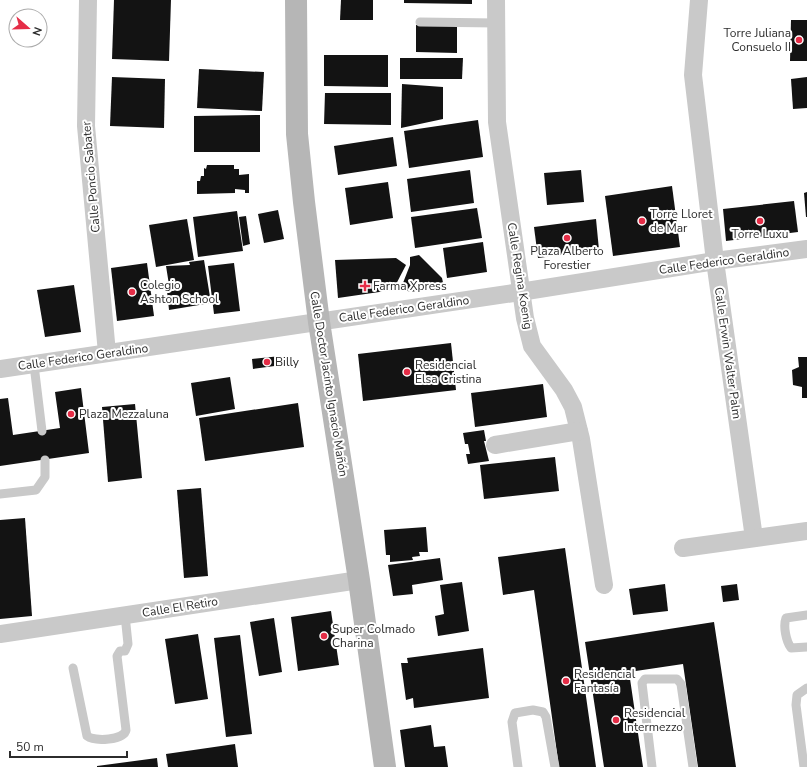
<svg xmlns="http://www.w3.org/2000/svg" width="807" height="767" font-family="'Nunito Sans',sans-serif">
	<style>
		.building { fill: #131313 }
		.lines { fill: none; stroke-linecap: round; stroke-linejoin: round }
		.lane { stroke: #c9c9c9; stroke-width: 9 }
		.street { stroke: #c9c9c9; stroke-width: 18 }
		.secondary { stroke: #b6b6b6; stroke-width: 22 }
		.poi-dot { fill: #e52d47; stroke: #fff; stroke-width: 1.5 }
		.labels { text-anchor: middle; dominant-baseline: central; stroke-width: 4; stroke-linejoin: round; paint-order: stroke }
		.poi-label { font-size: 12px; fill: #2c2c2c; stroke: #fff; text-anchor: start }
		.street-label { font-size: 12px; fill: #2c2c2c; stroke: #fff }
	</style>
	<rect width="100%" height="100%" fill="#fff"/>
	<!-- building -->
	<g class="building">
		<polygon points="114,0 171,0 169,61 112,59"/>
		<polygon points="341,0 373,0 373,20 340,20"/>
		<polygon points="404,0 472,0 472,4 404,3"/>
		<polygon points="791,20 807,20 807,61 790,61"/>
		<polygon points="416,25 457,25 457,53 416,52"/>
		<polygon points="324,55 388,55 388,87 324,86"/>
		<polygon points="400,58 463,58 462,79 400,79"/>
		<polygon points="199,69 264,72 262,111 197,108"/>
		<polygon points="112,77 165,79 164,128 110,126"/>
		<polygon points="807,77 807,108 793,109 791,79"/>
		<polygon points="402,84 443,87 443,119 401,128"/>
		<polygon points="325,93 391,93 391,125 324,124"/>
		<polygon points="260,115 260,152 194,152 194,116"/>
		<polygon points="478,120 483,157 409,168 404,131"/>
		<polygon points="393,137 397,166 338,175 334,146"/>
		<polygon points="207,165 234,165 234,169 239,169 239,175 249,174 249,193 245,193 245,190 235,189 235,193 197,194 197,181 200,181 201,176 204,176 204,168 206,169"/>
		<polygon points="470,170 474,203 411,212 407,179"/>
		<polygon points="581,170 584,202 547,205 544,173"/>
		<polygon points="388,182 393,218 350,225 345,188"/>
		<polygon points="672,186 680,247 613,256 605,196"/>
		<polygon points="807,192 807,217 806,217 804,193"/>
		<polygon points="794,201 798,232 726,241 723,209"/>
		<polygon points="477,208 482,238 415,248 411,217"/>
		<polygon points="278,210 284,239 264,243 258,214"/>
		<polygon points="237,211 243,251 198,257 193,217"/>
		<polygon points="246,216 250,244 243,246 239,217"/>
		<polygon points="187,219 194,260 156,267 149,225"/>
		<polygon points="596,219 599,250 538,258 534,227"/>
		<polygon points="483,242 487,272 447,278 443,248"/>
		<polygon points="419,255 442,278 444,287 410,292 401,288 410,265 410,257"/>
		<polygon points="396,258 406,265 393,290 338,298 335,260"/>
		<polygon points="204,260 211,303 169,310 167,291 170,291 166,266 190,265 189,262"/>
		<polygon points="147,263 154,316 117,321 111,268"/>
		<polygon points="234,263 240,311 214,314 208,266"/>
		<polygon points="74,285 81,332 45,337 37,290"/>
		<polygon points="451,343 456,390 363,401 358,354"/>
		<polygon points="281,356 282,365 253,369 252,359"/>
		<polygon points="798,357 807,357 807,398 802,398 802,387 793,385 792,370 799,367"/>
		<polygon points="230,377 235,409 196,416 191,383"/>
		<polygon points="543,384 547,417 475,427 471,393"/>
		<polygon points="81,388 89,453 0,466 0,399 8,398 13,435 60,428 55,392"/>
		<polygon points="298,403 304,447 205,461 199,418"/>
		<polygon points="135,404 142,478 108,482 102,407"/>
		<polygon points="484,430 486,441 484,441 489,461 468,464 466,454 470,454 468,444 465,444 463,433"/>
		<polygon points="555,457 559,491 484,499 480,465"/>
		<polygon points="201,488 208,576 184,578 177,490"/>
		<polygon points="25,518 32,616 0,619 0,520"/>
		<polygon points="426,527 428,552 419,552 420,556 412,557 413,560 390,562 390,555 386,555 384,530"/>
		<polygon points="565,548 596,767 559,767 534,590 503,595 498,557"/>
		<polygon points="440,558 443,580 412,585 413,594 393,596 388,565"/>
		<polygon points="462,582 469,631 438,636 435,616 444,614 440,585"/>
		<polygon points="665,584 668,611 633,615 629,589"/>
		<polygon points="737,584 739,600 723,602 721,586"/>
		<polygon points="331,611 339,665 298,671 291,617"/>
		<polygon points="274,618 282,672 259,676 250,622"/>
		<polygon points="714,622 736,767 698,767 683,664 629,672 643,767 604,767 585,642"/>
		<polygon points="198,634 208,699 175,704 165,639"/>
		<polygon points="240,635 252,734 226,737 214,638"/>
		<polygon points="483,648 489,698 414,708 413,698 406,700 401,663 408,663 407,658"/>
		<polygon points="431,725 434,747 445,746 448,767 405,767 400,730"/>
		<polygon points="235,744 238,767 168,767 166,754"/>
		<polygon points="157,758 158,767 97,767 97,766"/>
	</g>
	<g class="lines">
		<!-- lane -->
		<g class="lane">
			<polyline points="420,22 496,23"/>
			<polyline points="34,365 42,431"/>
			<polyline points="0,494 36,490 45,477 45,460"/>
			<path d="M807,615L786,618C783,626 786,641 791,648L807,647"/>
			<path d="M73,668L87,736C95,742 124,740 126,730L117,656L120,651H125L128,644L125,615"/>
			<polyline points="518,767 512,722 515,713 533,710 543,712 546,717 555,767"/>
			<polyline points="652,767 642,683 645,679 677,679 681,684 693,767"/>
			<polyline points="804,767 796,705 797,695 807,688"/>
		</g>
		<!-- street -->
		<g class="street">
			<polyline points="88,0 86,126 107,353"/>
			<polyline points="496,0 497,122 525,318 532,346 564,390 573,407 581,439 604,585"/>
			<polyline points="699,0 693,75 715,261 754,538"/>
			<polyline points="0,369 520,292 715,261 807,249"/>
			<polyline points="495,445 579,431"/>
			<polyline points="683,548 807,531"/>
			<polyline points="0,634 359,580"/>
		</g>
		<!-- secondary -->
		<polyline class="secondary" points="296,0 297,134 304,202 319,322 359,580 385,767"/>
	</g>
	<!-- markers -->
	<g class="poi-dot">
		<circle cx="799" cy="40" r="4"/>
		<circle cx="642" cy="221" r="4"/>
		<circle cx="760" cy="221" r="4"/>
		<circle cx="567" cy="238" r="4"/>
		<path d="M363 280h4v4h4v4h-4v4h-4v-4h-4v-4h4z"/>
		<circle cx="132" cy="292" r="4"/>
		<circle cx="267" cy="362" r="4"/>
		<circle cx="407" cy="372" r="4"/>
		<circle cx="71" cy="414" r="4"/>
		<circle cx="324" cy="636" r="4"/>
		<circle cx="566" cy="681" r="4"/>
		<circle cx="616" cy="720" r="4"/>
	</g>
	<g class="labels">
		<!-- poi labels -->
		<g class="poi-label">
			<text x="791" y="33" text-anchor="end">Torre Juliana<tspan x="791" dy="14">Consuelo II</tspan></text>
			<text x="650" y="214">Torre Lloret<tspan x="650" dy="14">de Mar</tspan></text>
			<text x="760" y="234" text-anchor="middle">Torre Luxu</text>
			<text x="567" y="251" text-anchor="middle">Plaza Alberto<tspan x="567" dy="14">Forestier</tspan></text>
			<text x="140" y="285">Colegio<tspan x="140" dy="14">Ashton School</tspan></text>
			<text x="373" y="286">Farma Xpress</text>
			<text x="275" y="362">Billy</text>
			<text x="415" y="365">Residencial<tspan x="415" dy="14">Elsa Cristina</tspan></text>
			<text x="79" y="414">Plaza Mezzaluna</text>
			<text x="332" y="629">Super Colmado<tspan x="332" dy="14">Charina</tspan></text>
			<text x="574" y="674">Residencial<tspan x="574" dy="14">Fantasía</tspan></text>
			<text x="624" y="713">Residencial<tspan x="624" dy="14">Intermezzo</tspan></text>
		</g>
		<!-- street labels -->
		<g class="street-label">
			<text transform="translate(91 177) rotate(-95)">Calle Poncio Sabater</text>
			<text transform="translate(724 261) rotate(-8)">Calle Federico Geraldino</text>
			<text transform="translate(520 276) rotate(81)">Calle Regina Koenig</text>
			<text transform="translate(404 309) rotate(-8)">Calle Federico Geraldino</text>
			<text transform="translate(728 353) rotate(82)">Calle Erwin Walter Palm</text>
			<text transform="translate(83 357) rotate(-8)">Calle Federico Geraldino</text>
			<text transform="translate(329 384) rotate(81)">Calle Doctor Jacinto Ignacio Mañón</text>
			<text transform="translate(180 607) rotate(-9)">Calle El Retiro</text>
		</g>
	</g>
	<!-- north arrow -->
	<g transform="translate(28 28) rotate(110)"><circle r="19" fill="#ffffff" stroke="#ababab"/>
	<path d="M0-3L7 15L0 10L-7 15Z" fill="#e52d47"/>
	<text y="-6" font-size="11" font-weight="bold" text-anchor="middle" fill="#2c2c2c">N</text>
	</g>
	<!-- scale -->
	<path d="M10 751v6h117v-6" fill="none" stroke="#2c2c2c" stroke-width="2"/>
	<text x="16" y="751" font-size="12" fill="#2c2c2c" stroke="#ffffff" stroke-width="3" paint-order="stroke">50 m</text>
</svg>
